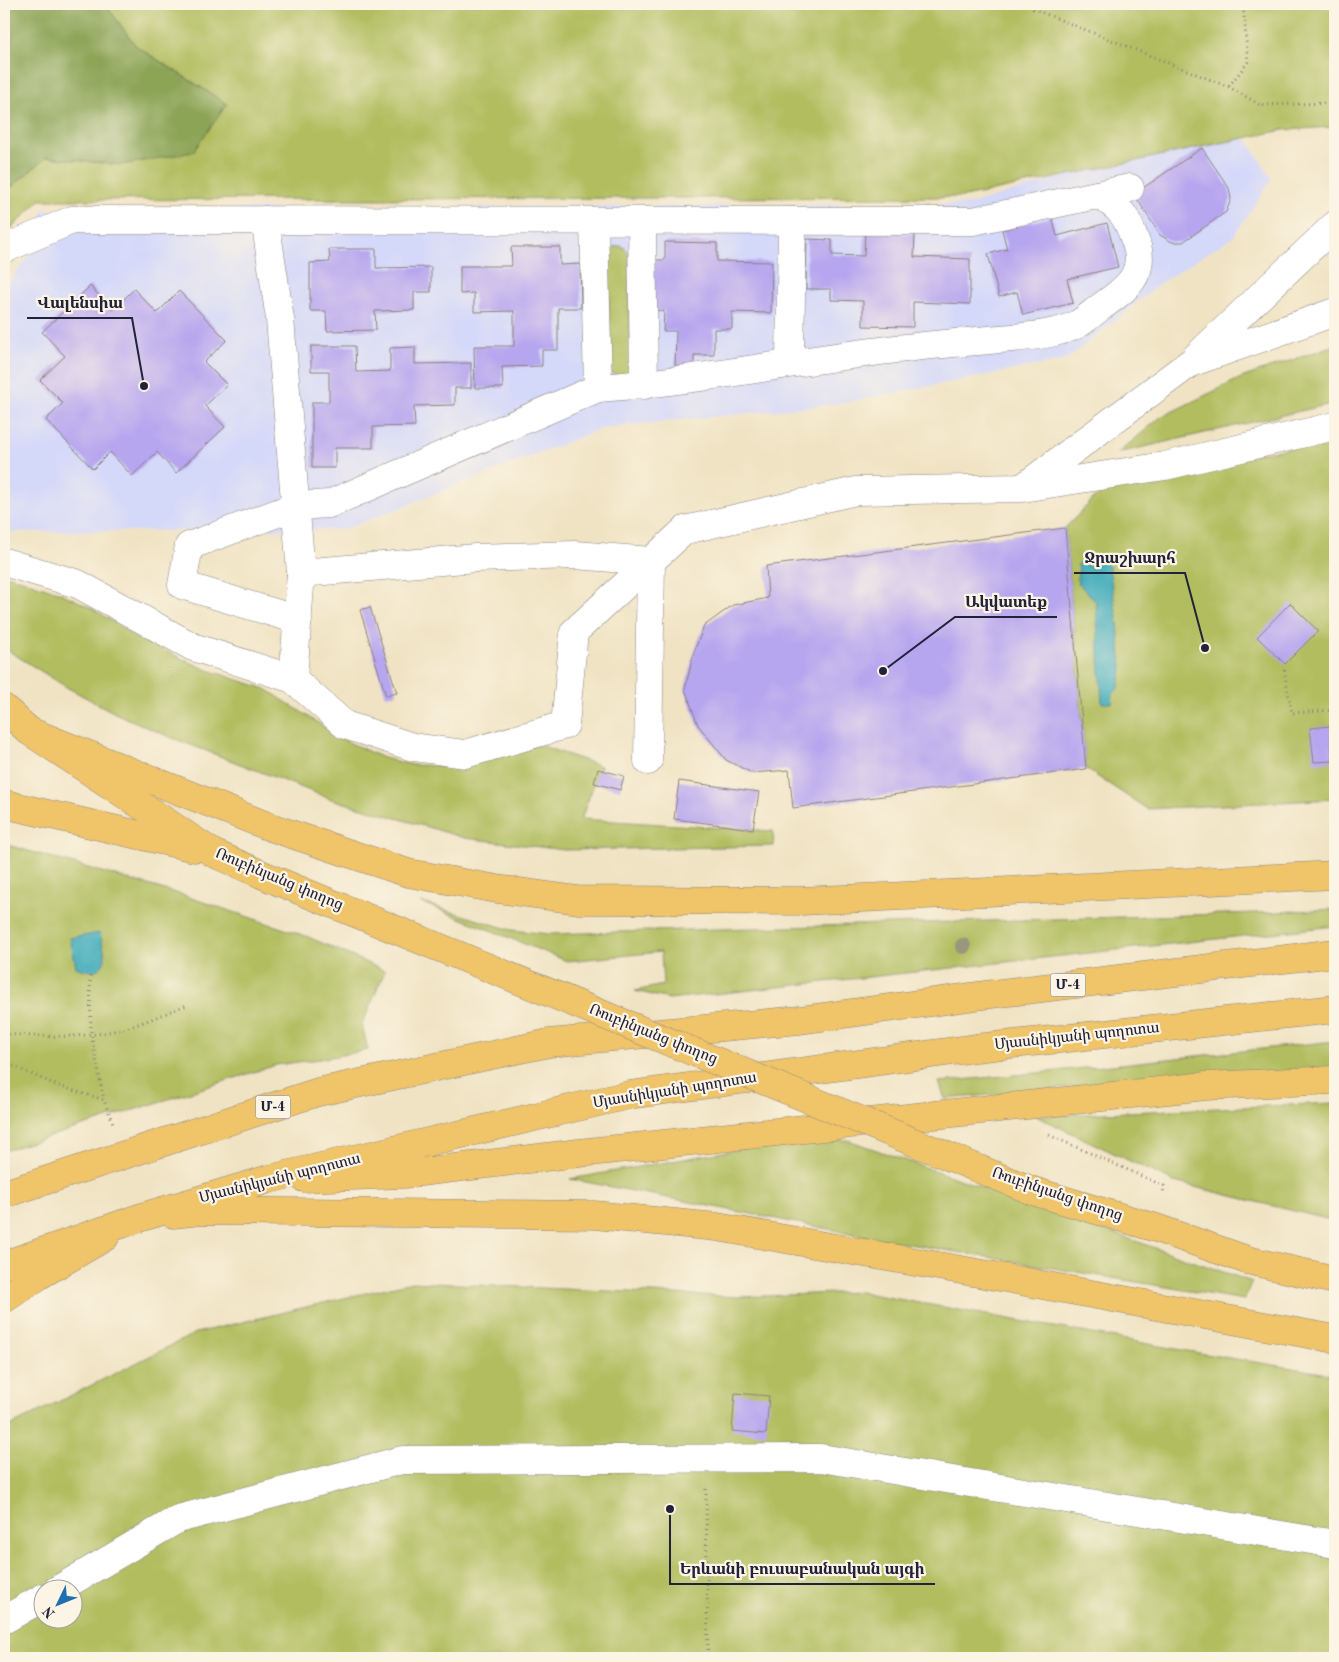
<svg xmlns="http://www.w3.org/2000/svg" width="1339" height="1662" font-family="'Old Standard TT','Noto Serif Armenian',serif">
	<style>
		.built { fill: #d4d8f9 }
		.green { fill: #b1bd5f; stroke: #6a704d; fill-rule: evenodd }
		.forest { fill: #8ca456; stroke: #576348 }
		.water { fill: #3cabba; stroke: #2f667a }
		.building { fill: #b6a5ef }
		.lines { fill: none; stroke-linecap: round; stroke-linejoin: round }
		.minor-casing { stroke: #89827f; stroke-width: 29 }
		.major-casing { stroke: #89827f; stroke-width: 29 }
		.highway-casing { stroke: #89827f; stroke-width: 29 }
		.path { stroke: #89827f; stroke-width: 3; stroke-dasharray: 1 4; stroke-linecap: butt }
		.minor { stroke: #fff; stroke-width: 28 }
		.major { stroke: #f0c469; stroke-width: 28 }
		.highway { stroke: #f0c469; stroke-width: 28 }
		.major-bridge-casing { stroke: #89827f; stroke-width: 29; stroke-linecap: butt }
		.major-bridge { stroke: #f0c469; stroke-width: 28 }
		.tree { fill: #9a977f }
		.labels { text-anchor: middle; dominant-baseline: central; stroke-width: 4.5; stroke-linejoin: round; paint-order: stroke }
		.shield { fill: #fcf5e5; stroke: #63616e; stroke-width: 1 }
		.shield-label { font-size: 14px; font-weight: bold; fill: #22223b }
		.street-label { font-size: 15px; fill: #22223b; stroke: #fcf5e5 }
		.leader { fill: none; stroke: #22223b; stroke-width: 2 }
		.callout-dot { fill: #22223b; stroke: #fcf5e5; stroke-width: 2 }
		.callout-label { font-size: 16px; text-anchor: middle; font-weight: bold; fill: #22223b; stroke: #fcf5e5; stroke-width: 4.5; stroke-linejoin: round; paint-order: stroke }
	</style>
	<rect width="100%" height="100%" fill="#fcf5e5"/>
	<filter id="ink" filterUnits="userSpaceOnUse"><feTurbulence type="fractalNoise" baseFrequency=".02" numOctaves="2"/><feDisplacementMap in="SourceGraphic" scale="10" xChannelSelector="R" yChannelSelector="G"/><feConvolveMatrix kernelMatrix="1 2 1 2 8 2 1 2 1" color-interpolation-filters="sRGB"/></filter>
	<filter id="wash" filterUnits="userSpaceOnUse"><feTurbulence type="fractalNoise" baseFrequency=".0096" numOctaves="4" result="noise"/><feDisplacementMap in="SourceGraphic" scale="20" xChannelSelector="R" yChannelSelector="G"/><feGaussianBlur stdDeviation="1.12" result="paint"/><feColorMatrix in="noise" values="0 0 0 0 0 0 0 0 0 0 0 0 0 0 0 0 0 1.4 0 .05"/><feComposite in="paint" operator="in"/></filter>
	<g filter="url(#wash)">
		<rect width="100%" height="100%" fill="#f0e3c3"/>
		<!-- built -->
		<polygon class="built" points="1238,125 1272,179 1233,237 1163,281 1066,360 836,404 603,428 345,529 4,532 4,288 27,259 43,210 972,204"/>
		<!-- green -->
		<g class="green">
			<polygon points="105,4 1335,4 1335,127 1283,130 964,197 40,200 4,236 4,193 47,157 121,165 227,104 136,46"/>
			<polygon points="621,246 625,248 629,253 631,373 627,381 610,372 608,250 612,247"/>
			<polygon points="1335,345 1335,403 1118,453 1161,417 1241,378"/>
			<polygon points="1335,441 1335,799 1147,809 1086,769 1065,528 1116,476"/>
			<polygon points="4,574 61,593 90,607 115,623 136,638 208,670 266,689 346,741 383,758 413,765 447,766 468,764 539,745 601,766 581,819 773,831 774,846 564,850 465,838 331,799 170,737 117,714 68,688 4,648"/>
			<polygon points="4,844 179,894 306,936 385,971 362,1025 368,1050 320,1059 276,1065 4,1151"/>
			<polygon points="420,902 511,930 550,934 1257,913 1335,909 1335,926 669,999 635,991 663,985 661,952 567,961"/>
			<polygon points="1335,1041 1335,1070 1064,1088 945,1099 939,1082 1047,1072"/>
			<polygon points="1335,1103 1335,1221 1174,1182 1036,1116"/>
			<polygon points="848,1140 1252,1282 1244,1300 885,1240 570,1179 780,1142"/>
			<path d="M412,1282L739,1297L859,1292L1199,1353L1335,1375V1658H4V1429L196,1333ZM42,1590H72V1620H42Z"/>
		</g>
		<!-- forest -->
		<polygon class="forest" points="4,4 105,4 136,46 227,104 193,152 121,165 47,157 4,193"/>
		<!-- water -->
		<g class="water">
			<path d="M1101,554H1104V561L1109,567L1118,623L1122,668L1119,687L1113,694L1112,703H1102L1096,602L1079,584L1077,579L1079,568L1077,566L1081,561L1089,567C1097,565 1099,561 1101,554Z"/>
			<path d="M100,933C101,940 105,950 105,957C104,974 87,972 76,967L70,938Z"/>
		</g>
		<g id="blocks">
			<!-- building -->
			<g class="building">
				<polygon points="1163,4 1183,4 1183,5 1164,8"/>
				<polygon points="1202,148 1229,188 1231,199 1226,212 1183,242 1172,242 1160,235 1134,194"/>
				<polygon points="1052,217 1057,236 1107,223 1118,267 1067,279 1073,303 1023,315 1017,292 999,297 988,254 1007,249 1002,230"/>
				<polygon points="865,232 915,234 914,257 970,259 970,304 913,302 913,327 863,326 863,301 831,300 831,289 806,289 807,239 832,240 832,255 864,256"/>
				<polygon points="665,242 717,243 717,261 772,262 771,313 732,312 732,329 714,329 714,355 694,355 694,372 675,372 676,331 663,331 664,311 649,310 650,260 665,260"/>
				<polygon points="511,247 560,247 560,265 580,264 581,308 558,308 558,350 542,350 542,366 502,367 503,388 475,388 474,346 514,346 514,311 474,312 474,293 460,294 460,266 512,266"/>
				<polygon points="329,249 376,249 376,268 431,267 431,292 414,292 414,310 375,311 376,330 327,331 326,311 310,311 310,263 330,262"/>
				<polygon points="90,286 113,310 134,289 157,313 179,291 227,340 204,362 227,385 205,406 225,427 176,473 157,452 132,476 110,452 93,469 46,420 63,403 40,380 65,356 42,332"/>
				<polygon points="311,346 355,346 356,372 390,371 390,348 415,347 415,364 471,363 471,388 455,388 455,405 414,406 415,426 373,427 373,448 335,448 335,468 312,468 312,402 329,402 329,371 311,371"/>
				<polygon points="1065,528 1086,769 793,808 789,770 752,773 726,760 698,725 685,689 694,652 704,626 733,605 768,598 766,566"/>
				<polygon points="1290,603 1318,631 1285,664 1257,637"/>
				<polygon points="370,607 397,693 386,696 360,610"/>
				<polygon points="1330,726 1333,761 1314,762 1310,728"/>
				<polygon points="598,769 624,776 620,790 594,783"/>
				<polygon points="679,781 759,792 753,829 674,819"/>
				<polygon points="735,1393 769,1396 766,1434 732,1431"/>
			</g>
		</g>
	</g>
	<g filter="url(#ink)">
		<use href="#blocks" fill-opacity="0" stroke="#89827f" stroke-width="1"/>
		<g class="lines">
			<!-- minor casing -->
			<g class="minor-casing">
				<g id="minor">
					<polyline points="265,220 280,319 301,573 293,679"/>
					<polyline points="594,221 598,388"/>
					<polyline points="642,221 644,385"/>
					<polyline points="4,249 72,220 973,221 1130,188"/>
					<polyline points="1196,357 1335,225"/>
					<polyline points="790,363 792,221"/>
					<polyline points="1025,486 1190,363 1335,312"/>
					<polyline points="4,562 78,584 193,647 293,679 345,725 413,747 465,754 565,725 574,632 685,530 856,491 1022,488 1165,466 1335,426"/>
					<polyline points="301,573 476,558 575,555 651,561 648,761"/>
					<path d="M298,620L182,585L189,546L296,506L329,504L598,388C701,381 803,359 906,348C937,344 969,342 1000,339C1023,337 1057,335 1078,324C1086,319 1094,312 1102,306C1125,290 1147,274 1136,243C1128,219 1121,206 1097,195"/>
					<polyline points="57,1590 178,1519 402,1460 821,1458 1335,1544"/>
					<polyline points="4,1620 42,1598"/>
				</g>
			</g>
			<!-- major casing -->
			<g class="major-casing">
				<g id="major">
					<polyline points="4,708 29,731 213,853 277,881"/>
					<polyline points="29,731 270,827 408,873 497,889 578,900 801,901 1335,875"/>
					<polyline points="4,804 195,848"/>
					<polyline points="304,1178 404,1174 579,1153 1206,1086 1335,1080"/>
					<polyline points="1033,1191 1156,1228 1247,1260 1335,1280"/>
					<polyline points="173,1214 201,1211 594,1215 717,1227 978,1273 1335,1339"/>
					<polyline points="4,1299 40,1275 105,1237"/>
				</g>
			</g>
			<!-- highway casing -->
			<g class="highway-casing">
				<g id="highway">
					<polyline points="4,1194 318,1092 549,1043 800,1020 984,995 1335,953"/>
					<polyline points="4,1265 142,1217 269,1179 629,1095 976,1048 1335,1009"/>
				</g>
			</g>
			<!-- path -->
			<g class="path">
				<polyline points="1032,4 1033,9 1229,87 1260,105 1335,103"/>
				<polyline points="1229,86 1248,62 1243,4"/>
				<polyline points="1284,670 1292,713 1335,710"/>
				<polyline points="90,976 91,1034 104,1100"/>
				<path d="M4,1034C43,1037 87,1039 126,1028C147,1022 167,1012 187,1005"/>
				<polyline points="4,1062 56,1085 104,1100 113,1123"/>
				<polyline points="1049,1135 1164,1186 1163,1195"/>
				<polyline points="706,1489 708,1658"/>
			</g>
			<!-- minor -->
			<use href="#minor" class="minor"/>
			<!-- major -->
			<use href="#major" class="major"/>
			<!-- highway -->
			<use href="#highway" class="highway"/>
			<!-- major-bridge casing -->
			<g class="major-bridge-casing">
				<polyline id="major-bridge" points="277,881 1033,1191"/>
			</g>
			<!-- major-bridge -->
			<use href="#major-bridge" class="major-bridge"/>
		</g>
		<!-- trees -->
		<circle class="tree" cx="963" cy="946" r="8"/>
	</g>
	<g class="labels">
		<!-- shield labels -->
		<g class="shield">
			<rect x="1050.5" y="973.5" width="35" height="23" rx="4"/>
			<rect x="255.5" y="1095.5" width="35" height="23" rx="4"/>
		</g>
		<g class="shield-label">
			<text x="1068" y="985">Մ-4</text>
			<text x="273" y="1107">Մ-4</text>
		</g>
		<!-- street labels -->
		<g class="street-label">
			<text transform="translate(279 880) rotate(23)">Ռուբինյանց փողոց</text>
			<text transform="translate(653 1035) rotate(22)">Ռուբինյանց փողոց</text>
			<text transform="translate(1077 1037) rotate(-6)">Մյասնիկյանի պողոտա</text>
			<text transform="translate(675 1091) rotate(-9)">Մյասնիկյանի պողոտա</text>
			<text transform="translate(280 1179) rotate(-14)">Մյասնիկյանի պողոտա</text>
			<text transform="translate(1057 1195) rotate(19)">Ռուբինյանց փողոց</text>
		</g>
	</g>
	<!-- callouts -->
	<path class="leader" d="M144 386L132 318H27M1205 648L1185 573H1074M883 671L955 617H1057M670 1509L670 1584H935"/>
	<g class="callout-dot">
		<circle cx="144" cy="386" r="5"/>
		<circle cx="1205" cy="648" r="5"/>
		<circle cx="883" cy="671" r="5"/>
		<circle cx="670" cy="1509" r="5"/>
	</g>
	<g class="callout-label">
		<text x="80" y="308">Վալենսիա</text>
		<text x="1130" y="563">Ջրաշխարհ</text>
		<text x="1006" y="607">Ակվատեք</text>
		<text x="802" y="1574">Երևանի բուսաբանական այգի</text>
	</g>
	<!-- margin -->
	<rect width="1339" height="1662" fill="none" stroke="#fcf5e5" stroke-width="20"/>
	<!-- north arrow -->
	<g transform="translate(58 1604) rotate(227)"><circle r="24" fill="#fcf5e5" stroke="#a5a1a1"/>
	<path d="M0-4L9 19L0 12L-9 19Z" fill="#1f6fb2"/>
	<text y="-8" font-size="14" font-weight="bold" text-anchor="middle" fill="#22223b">N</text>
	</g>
</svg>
